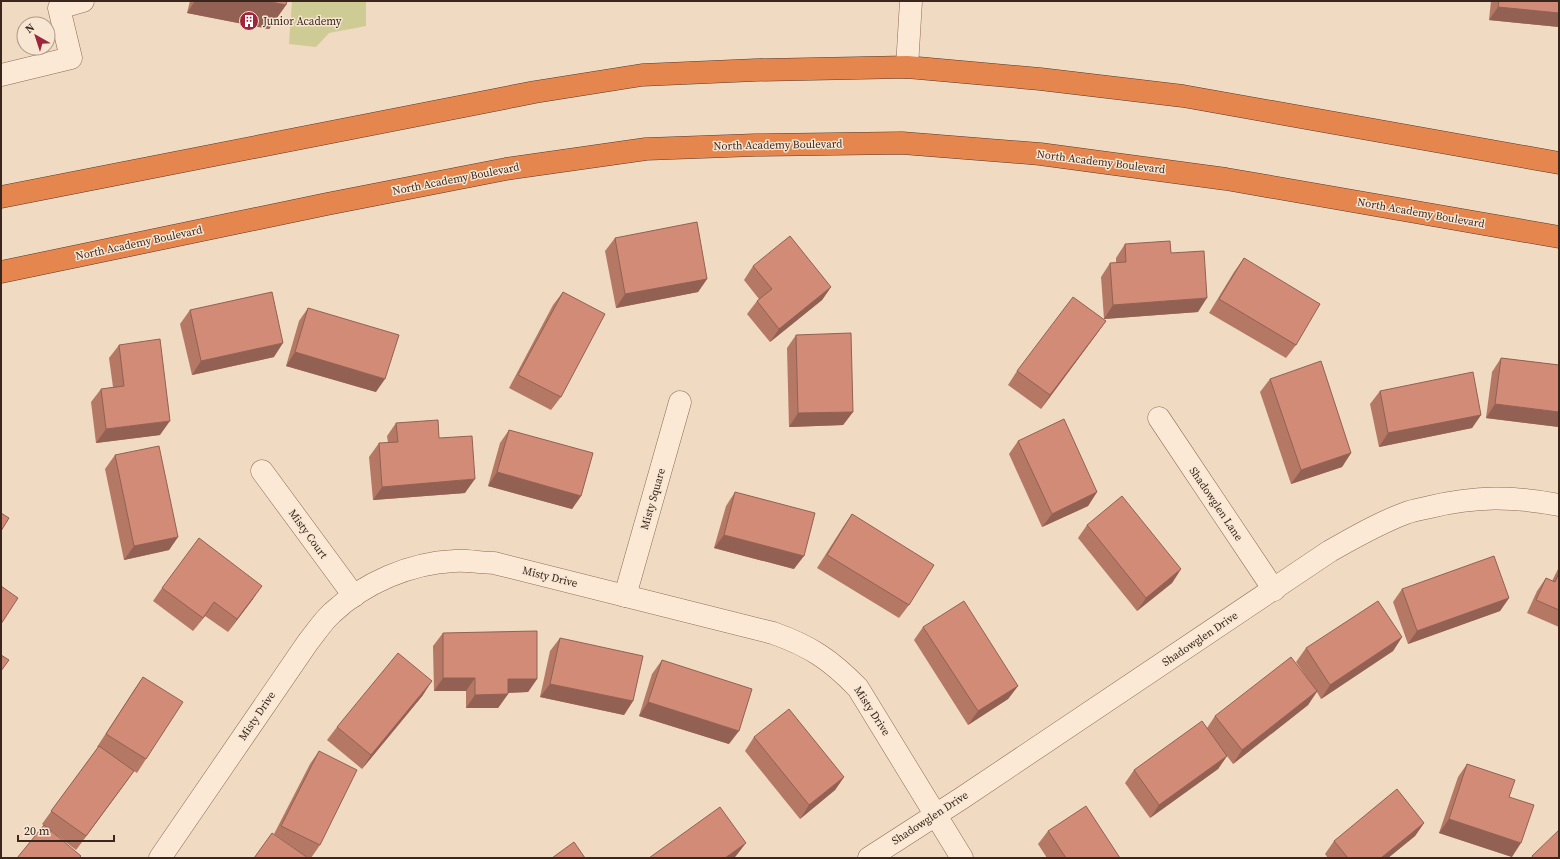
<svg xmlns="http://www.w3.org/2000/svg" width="1560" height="859" font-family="'Source Serif 4',serif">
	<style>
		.green { fill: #cfcb95 }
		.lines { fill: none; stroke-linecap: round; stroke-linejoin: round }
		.minor-casing { stroke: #8c6a58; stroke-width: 23 }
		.highway-casing { stroke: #59392d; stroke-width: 23 }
		.minor { stroke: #fbe9d6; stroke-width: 22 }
		.highway { stroke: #e4864e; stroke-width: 22 }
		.wall { fill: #b47865 }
		.shaded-wall { fill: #926153 }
		.building { fill: #d18b76; stroke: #926153 }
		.labels { text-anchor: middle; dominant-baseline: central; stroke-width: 3; stroke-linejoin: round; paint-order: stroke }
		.poi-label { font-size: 11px; fill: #3b261d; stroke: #f7e6d2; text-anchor: start }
		.street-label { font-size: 11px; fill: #3b261d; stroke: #f7e6d2 }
	</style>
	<rect width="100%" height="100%" fill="#f0dac2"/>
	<!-- green -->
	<polygon class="green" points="292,1 366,1 366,26 329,33 316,47 289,44"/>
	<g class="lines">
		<!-- minor casing -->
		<g class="minor-casing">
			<g id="minor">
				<polyline points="907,67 911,1"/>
				<polyline points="1,75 71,58 59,8 83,1"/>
				<polyline points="1159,418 1274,590"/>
				<polyline points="262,471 354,596"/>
				<polyline points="625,596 680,402"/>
				<path d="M160,858L308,642C316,632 323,621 332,613C364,583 410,563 454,561C467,560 481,563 494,563L773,633C810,646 831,660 858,688L962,858"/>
				<path d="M869,858L962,798L1330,551C1355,537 1379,523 1406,513C1414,510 1422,509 1430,507C1475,496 1513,496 1559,505"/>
			</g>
		</g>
		<!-- highway casing -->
		<g class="highway-casing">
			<g id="highway">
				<polyline points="1,197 535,92 642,75 756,70 907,67 1040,79 1183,96 1559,163"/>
				<polyline points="1,272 327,204 506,169 646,149 756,145 902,143 1040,154 1226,179 1559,237"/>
			</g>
		</g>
		<!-- minor -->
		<use href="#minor" class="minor"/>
		<!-- highway -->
		<use href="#highway" class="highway"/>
	</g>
	<!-- wall -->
	<g class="wall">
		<polygon points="190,1 287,1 286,5 269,29 187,13"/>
		<polygon points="1491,1 1559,1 1559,27 1489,20"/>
		<polygon points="615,238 707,279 698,292 616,308 605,251"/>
		<polygon points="1125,244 1171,253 1198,312 1104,319 1101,277 1110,263 1116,263 1116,258"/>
		<polygon points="1244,258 1296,345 1286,358 1209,313 1234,272"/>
		<polygon points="753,266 831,287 822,300 770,342 747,314 757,301 759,299 744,280"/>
		<polygon points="563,292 561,397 551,410 509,388 553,305"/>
		<polygon points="308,308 376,392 286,366 299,321"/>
		<polygon points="190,310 274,357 192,375 180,324"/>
		<polygon points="1106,321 1041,409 1008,385 1017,371"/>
		<polygon points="796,335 853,412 843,425 789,427 787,348"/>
		<polygon points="119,345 160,435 96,443 91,402 101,389 113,387 109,358"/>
		<polygon points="1501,358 1559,365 1559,427 1486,418 1492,372"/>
		<polygon points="1270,379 1351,453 1342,467 1291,484 1260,392"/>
		<polygon points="1380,391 1481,415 1472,428 1379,447 1370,404"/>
		<polygon points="396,423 439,438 465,493 373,500 369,457 379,443 388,443 387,436"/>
		<polygon points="509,430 581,496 572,509 488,486 500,443"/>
		<polygon points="1018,441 1097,492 1088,506 1042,527 1009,454"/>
		<polygon points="115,455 178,537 169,550 124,560 105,469"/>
		<polygon points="735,492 794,569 714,548 726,506"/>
		<polygon points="852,514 909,605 899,618 817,568 843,527"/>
		<polygon points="1087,525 1181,569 1172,583 1137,611 1078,538"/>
		<polygon points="1559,567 1559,627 1527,613 1537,591 1546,578 1552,581"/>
		<polygon points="162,588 253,599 228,632 205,616 193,631 153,601"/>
		<polygon points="1402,589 1509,598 1500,611 1408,644 1393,602"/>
		<polygon points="923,627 1018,686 1008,699 968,725 914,640"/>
		<polygon points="443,633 537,679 528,692 508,693 508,694 498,708 466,708 466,691 434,691 433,646"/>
		<polygon points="1402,637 1393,651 1321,699 1317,692 1308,705 1233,764 1227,756 1218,769 1150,818 1125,783 1134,770 1207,728 1215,716 1310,682 1296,662 1306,648"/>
		<polygon points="560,638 633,701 624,715 540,697 550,651"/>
		<polygon points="662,660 729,744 639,716 652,674"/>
		<polygon points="143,677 146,759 137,773 125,765 134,771 76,850 42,824 98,747 97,747 134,690"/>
		<polygon points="423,695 362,769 327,740 337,727"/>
		<polygon points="754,737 844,777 835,790 800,819 745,751"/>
		<polygon points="319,751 320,845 311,858 309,858 305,856 274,834 310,764"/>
		<polygon points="1467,764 1509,797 1512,857 1439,833 1458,777"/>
		<polygon points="1424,823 1415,836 1388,858 1328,858 1325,854 1334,841"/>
		<polygon points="1048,831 1120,858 1047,858 1038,844"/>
	</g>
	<!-- shaded-wall -->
	<g class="shaded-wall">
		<polygon points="195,1 266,1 286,5 269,29 187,13"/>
		<polygon points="1498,7 1559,13 1559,27 1489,20"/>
		<polygon points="707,279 698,292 616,308 625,294"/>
		<polygon points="831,287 822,300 770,342 779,329"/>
		<polygon points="1207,298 1198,312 1104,319 1113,305"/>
		<polygon points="1106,321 1096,335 1041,409 1050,395"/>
		<polygon points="283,343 274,357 192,375 201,361"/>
		<polygon points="295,352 385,379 376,392 286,366"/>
		<polygon points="1495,404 1559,412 1559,427 1486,418"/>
		<polygon points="853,412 843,425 789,427 798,413"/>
		<polygon points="1481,415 1472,428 1379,447 1388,433"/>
		<polygon points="170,421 160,435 96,443 106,429"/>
		<polygon points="1351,453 1342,467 1291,484 1301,470"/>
		<polygon points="497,472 581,496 572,509 488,486"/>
		<polygon points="475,479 465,493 373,500 382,487"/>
		<polygon points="1097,492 1088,506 1042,527 1052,514"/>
		<polygon points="724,535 804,556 794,569 714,548"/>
		<polygon points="178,537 169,550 124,560 134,546"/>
		<polygon points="1181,569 1172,583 1137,611 1146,598"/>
		<polygon points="262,586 253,599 228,632 237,619"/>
		<polygon points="1509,598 1500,611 1408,644 1417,631"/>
		<polygon points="214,602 205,616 193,631 203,618"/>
		<polygon points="1402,637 1393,651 1321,699 1330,685"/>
		<polygon points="443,678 475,678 466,691 434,691"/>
		<polygon points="508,679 537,679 528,692 498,693"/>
		<polygon points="432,681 423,695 362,769 371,755"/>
		<polygon points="550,684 633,701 624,715 540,697"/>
		<polygon points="1018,686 1008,699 968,725 978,711"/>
		<polygon points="1317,691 1308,705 1233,764 1242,750"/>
		<polygon points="508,694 498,708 466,708 475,695"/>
		<polygon points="648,702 739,731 729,744 639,716"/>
		<polygon points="1227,756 1218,769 1150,818 1159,805"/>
		<polygon points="134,771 124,785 76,850 86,836"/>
		<polygon points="844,777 835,790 800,819 809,805"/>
		<polygon points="1449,819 1521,843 1512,857 1439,833"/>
		<polygon points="1424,823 1415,836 1388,858 1381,858"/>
		<polygon points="746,843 736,856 734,858 725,858"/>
	</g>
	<!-- building -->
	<g class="building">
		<polygon points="266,1 287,1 286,5"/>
		<polygon points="1499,1 1559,1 1559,13 1498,7"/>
		<polygon points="697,222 707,279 625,294 615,238"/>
		<polygon points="790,236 831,287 779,329 757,301 772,289 753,266"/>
		<polygon points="1170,241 1171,253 1204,251 1207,298 1113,305 1110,263 1126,262 1125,244"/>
		<polygon points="1244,258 1320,304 1296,345 1219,299"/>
		<polygon points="272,292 283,343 201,361 190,310"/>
		<polygon points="563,292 605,314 561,397 518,375"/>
		<polygon points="1073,297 1106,321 1050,395 1017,371"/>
		<polygon points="308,308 399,335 385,379 295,352"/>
		<polygon points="851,333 853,412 798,413 796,335"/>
		<polygon points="160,339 170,421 106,429 101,389 124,386 119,345"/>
		<polygon points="1501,358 1559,365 1559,412 1495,404"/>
		<polygon points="1321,361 1351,453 1301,470 1270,379"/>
		<polygon points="1473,372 1481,415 1388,433 1380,391"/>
		<polygon points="1064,419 1097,492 1052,514 1018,441"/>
		<polygon points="438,420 439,438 472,436 475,479 382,487 379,443 398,442 396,423"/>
		<polygon points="509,430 593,453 581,496 497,472"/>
		<polygon points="159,446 178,537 134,546 115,455"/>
		<polygon points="735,492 815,513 804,556 724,535"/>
		<polygon points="1122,496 1181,569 1146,598 1087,525"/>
		<polygon points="1,513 9,518 1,531"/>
		<polygon points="852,514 934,565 909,605 827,555"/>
		<polygon points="199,538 262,586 237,619 214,602 203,618 162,588"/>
		<polygon points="1494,556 1509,598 1417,631 1402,589"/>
		<polygon points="1559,573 1559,610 1536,600 1546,578 1555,582"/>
		<polygon points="1,586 18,598 1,624"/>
		<polygon points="964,601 1018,686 978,711 923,627"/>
		<polygon points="1378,601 1402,637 1330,685 1306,648"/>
		<polygon points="537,631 537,679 508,679 508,694 475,695 475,678 443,678 443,633"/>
		<polygon points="560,638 643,656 633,701 550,684"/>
		<polygon points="398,653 432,681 371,755 337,727"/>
		<polygon points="1,655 9,660 1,671"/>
		<polygon points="1291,657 1317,691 1242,750 1215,716"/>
		<polygon points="662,660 752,689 739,731 648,702"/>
		<polygon points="143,677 183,702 146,759 106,734"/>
		<polygon points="789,709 844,777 809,805 754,737"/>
		<polygon points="1202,721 1227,756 1159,805 1134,770"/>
		<polygon points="99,746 134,771 86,836 51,811"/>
		<polygon points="319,751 357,770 320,845 281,826"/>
		<polygon points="1467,764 1515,780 1509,797 1534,805 1521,843 1449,819"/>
		<polygon points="1397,789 1424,823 1381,858 1348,858 1334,841"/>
		<polygon points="1086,806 1120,858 1066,858 1048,831"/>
		<polygon points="720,807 746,843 725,858 649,858"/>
		<polygon points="44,825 81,856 79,858 17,858"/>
		<polygon points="1559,830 1559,858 1533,858 1532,856"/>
		<polygon points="272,833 308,858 254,858"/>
		<polygon points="574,842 585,858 552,858"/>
	</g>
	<!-- icons -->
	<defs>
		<g id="building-disc" transform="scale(1)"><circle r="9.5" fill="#9e253c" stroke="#f7e6d2"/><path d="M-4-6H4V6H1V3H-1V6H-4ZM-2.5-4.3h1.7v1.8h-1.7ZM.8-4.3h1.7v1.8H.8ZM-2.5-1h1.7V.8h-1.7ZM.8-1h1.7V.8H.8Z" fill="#fff"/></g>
	</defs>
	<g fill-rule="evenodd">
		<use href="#building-disc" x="249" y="21"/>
	</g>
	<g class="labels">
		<!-- poi labels -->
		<g class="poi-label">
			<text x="263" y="21">Junior Academy</text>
		</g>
		<!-- street labels -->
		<g class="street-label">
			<text transform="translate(778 145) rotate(-1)">North Academy Boulevard</text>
			<text transform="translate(1101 162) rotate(7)">North Academy Boulevard</text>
			<text transform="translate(456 179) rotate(-11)">North Academy Boulevard</text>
			<text transform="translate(1421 213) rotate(10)">North Academy Boulevard</text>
			<text transform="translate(139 243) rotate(-12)">North Academy Boulevard</text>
			<text transform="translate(653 499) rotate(-74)">Misty Square</text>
			<text transform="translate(1216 504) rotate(56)">Shadowglen Lane</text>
			<text transform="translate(308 534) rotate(54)">Misty Court</text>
			<text transform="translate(550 577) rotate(14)">Misty Drive</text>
			<text transform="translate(1200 639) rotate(-34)">Shadowglen Drive</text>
			<text transform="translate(872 711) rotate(57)">Misty Drive</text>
			<text transform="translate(257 716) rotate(-56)">Misty Drive</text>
			<text transform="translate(930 818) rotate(-33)">Shadowglen Drive</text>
		</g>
	</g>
	<!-- border -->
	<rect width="1560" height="859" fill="none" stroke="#3b261d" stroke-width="4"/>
	<!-- north arrow -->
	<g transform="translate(36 36) rotate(321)"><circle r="19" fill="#f7e6d2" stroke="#ac998a"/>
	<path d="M0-3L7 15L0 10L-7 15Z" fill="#9e253c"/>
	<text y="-6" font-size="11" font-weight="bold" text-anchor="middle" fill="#3b261d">N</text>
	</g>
	<!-- scale -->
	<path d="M18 835v6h96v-6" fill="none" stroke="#3b261d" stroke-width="2"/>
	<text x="24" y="835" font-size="12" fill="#3b261d" stroke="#f7e6d2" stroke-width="3" paint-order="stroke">20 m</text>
</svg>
